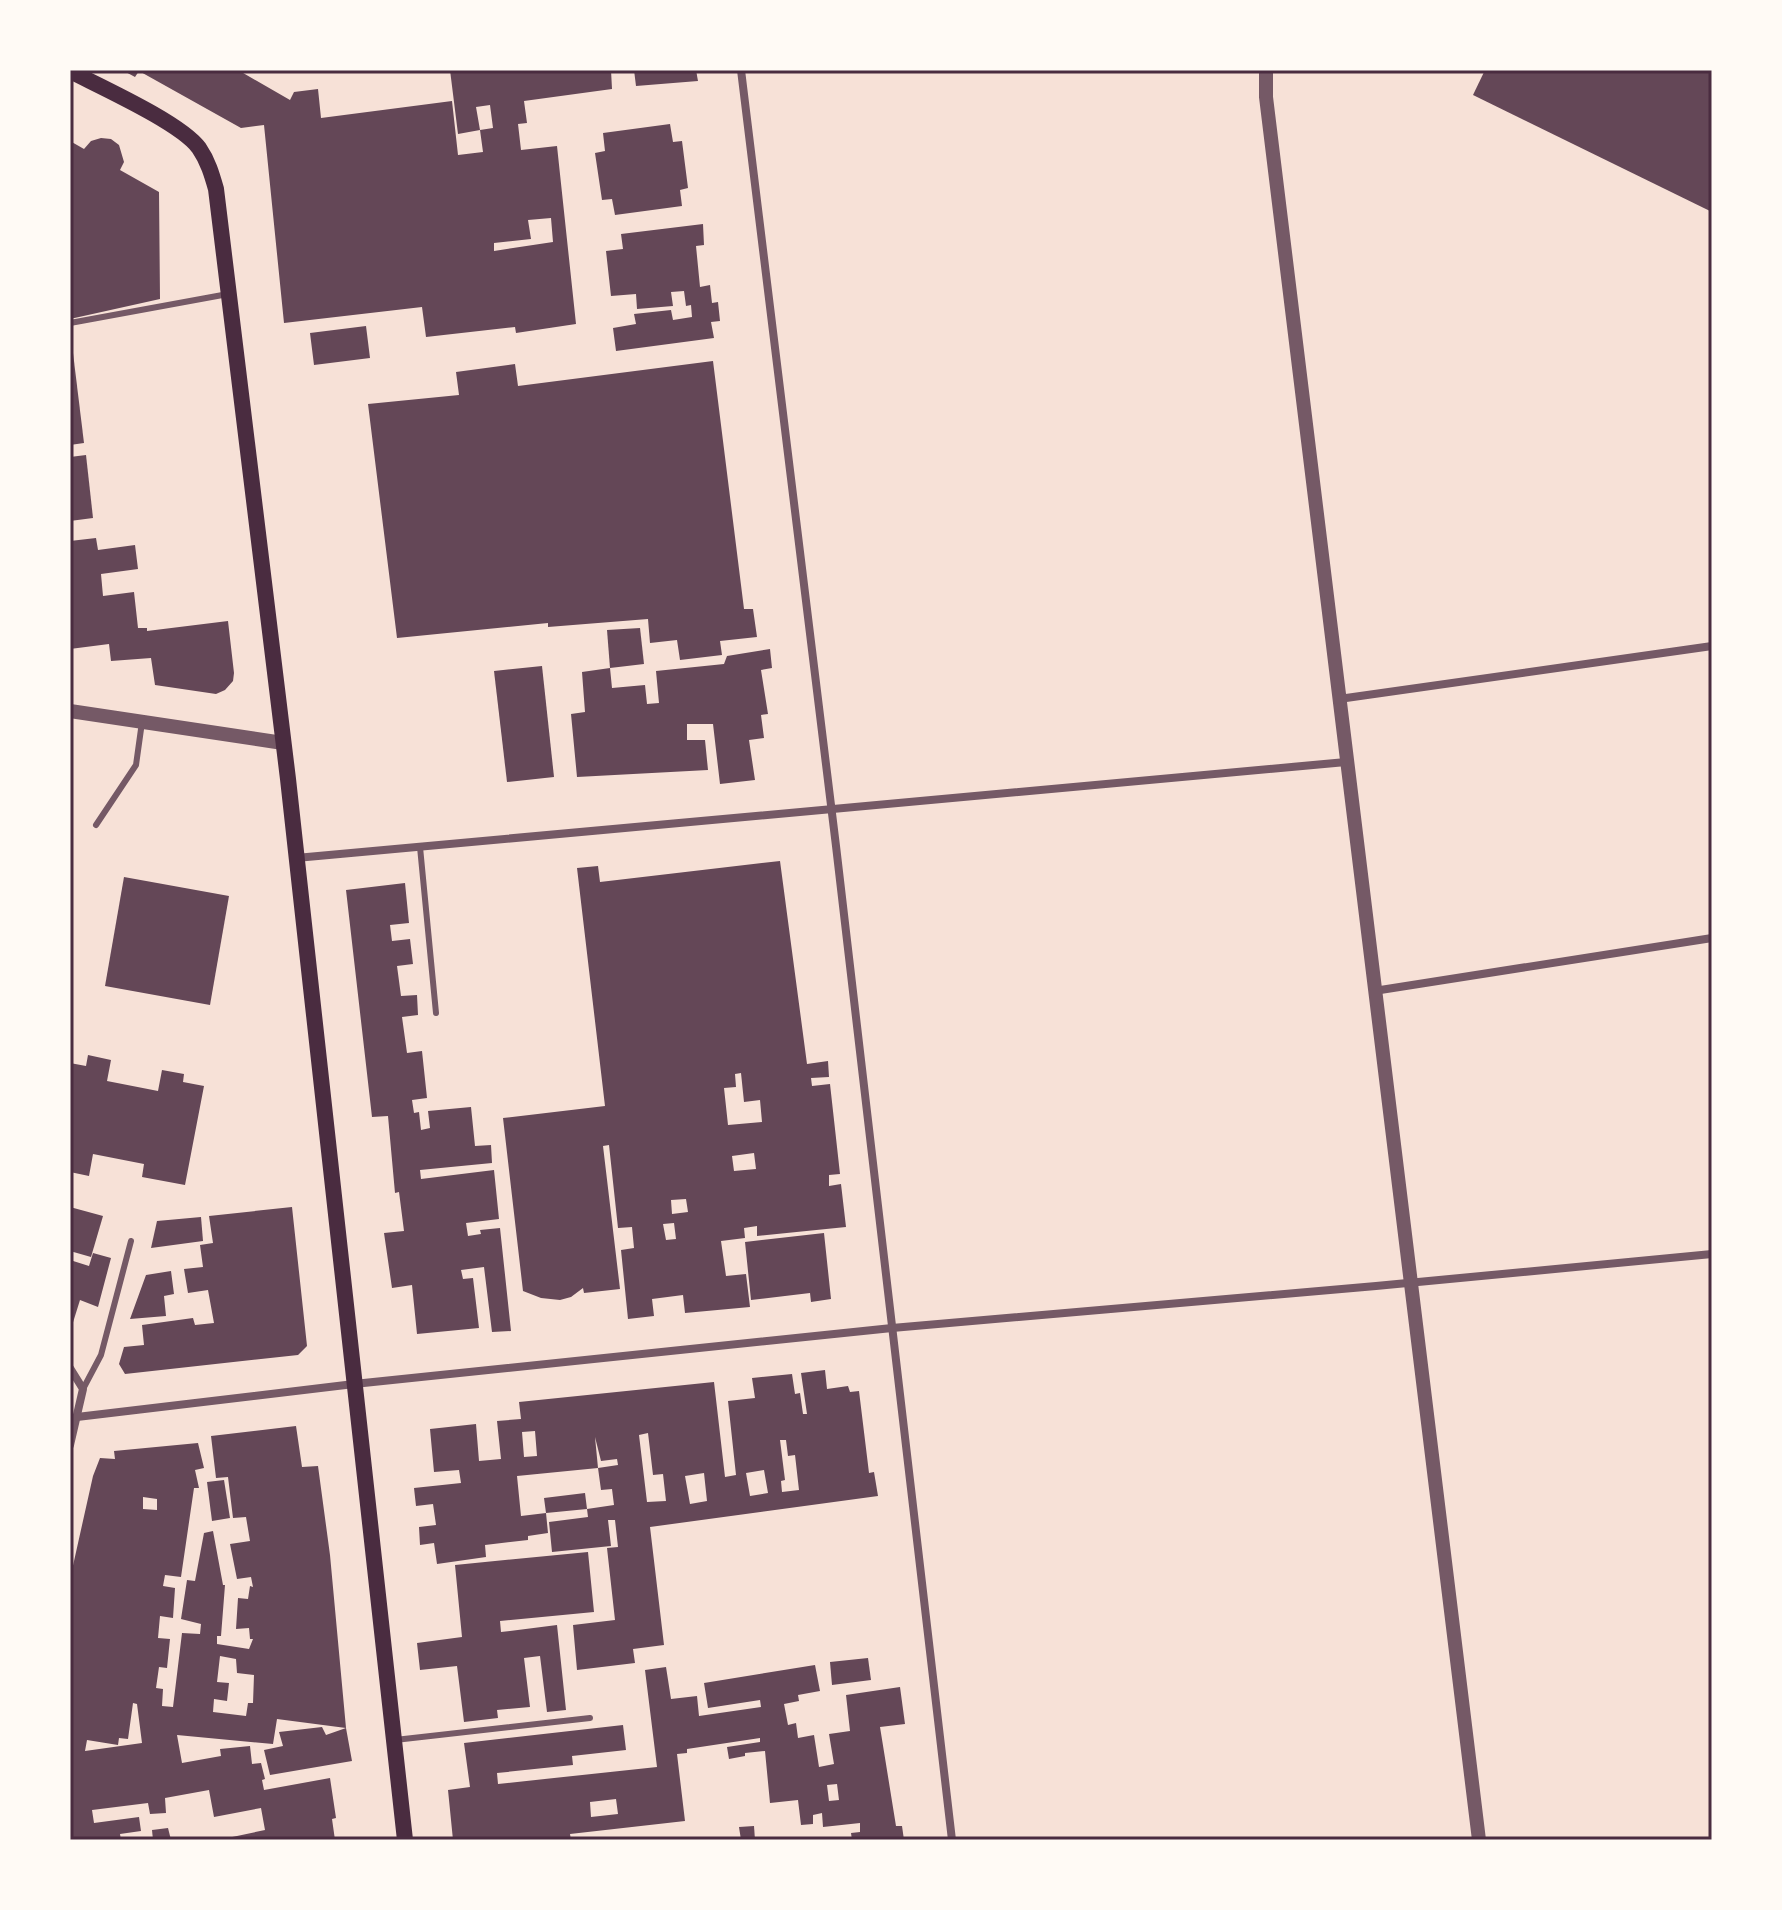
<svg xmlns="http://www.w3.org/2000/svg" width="1782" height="1910" font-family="'Alegreya Sans',sans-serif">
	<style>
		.building { fill: #644757; fill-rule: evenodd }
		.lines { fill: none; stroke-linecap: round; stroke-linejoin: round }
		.service { stroke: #755966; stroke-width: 6 }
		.minor { stroke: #755966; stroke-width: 8 }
		.tertiary { stroke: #755966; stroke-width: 14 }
		.secondary { stroke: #4a2c40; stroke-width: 16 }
		.neatline { fill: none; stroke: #4a2c40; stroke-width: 3 }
	</style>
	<rect width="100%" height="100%" fill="#f7e1d7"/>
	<!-- building -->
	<g class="building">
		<path d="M122,70H238L290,100L294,92L318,89L321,118L452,101L458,155L483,152L480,130L493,128L490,105L476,107L480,130L458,134L450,70H611L612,89L524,101L527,123L518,124L521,150L557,146L576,324L516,333L515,327L426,337L422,307L284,323L264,125L241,128L139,71L135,77ZM551,218L553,242L494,251V243L531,239L528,220Z"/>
		<polygon points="634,70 696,70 698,81 636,86"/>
		<polygon points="1485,70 1712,70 1712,212 1473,95"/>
		<polygon points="670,124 673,142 682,141 688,188 680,190 682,206 615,215 612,199 602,200 595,153 605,151 603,133"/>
		<polygon points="101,138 111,139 119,145 124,162 120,170 159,192 160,299 70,319 70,141 84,149 91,141"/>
		<polygon points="703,224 704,245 696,246 700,287 710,285 712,303 718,302 720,321 711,322 714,338 616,351 613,328 636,324 634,314 671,310 673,320 692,317 691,305 686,306 684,291 671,292 673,306 637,309 636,294 611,296 606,251 623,249 621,234"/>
		<polygon points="366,326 370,358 314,365 310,333"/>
		<polygon points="73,353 84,443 70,445 70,354"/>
		<polygon points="713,361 744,609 753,609 757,637 720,641 722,655 680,660 677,640 650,643 648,619 548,627 548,623 397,638 368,404 459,395 456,372 515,364 518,386"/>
		<polygon points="86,455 93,518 70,521 70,457"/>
		<polygon points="96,538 98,550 135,545 138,569 101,574 103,596 134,592 138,628 147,628 147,631 228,621 234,673 233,681 225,690 216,694 155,685 151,658 111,661 109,644 70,649 70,541"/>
		<polygon points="640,628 644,664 610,668 607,630"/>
		<polygon points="770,649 772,668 761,670 768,714 761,715 764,738 749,740 755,780 720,784 713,724 687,724 687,740 705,740 708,770 577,777 571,714 585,712 582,672 610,668 612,688 645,685 647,704 659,703 656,671 724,664 727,656"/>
		<polygon points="542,666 554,777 507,782 494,671"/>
		<path d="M780,861L807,1064L828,1061L829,1077L811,1078L812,1086L830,1084L840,1174L829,1175V1186L841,1184L846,1227L757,1236V1226L744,1228L745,1238L721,1241L726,1276L746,1274L750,1307L685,1313L683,1295L652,1299L654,1316L628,1319L621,1250L634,1248L632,1227L618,1228L609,1145L603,1146L620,1289L584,1293L583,1288L571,1297L560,1300L541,1298L523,1291L503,1118L605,1106L577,868L598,866L600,882ZM741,1073L744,1102L760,1100L762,1122L728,1125L724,1088L736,1087L735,1074ZM754,1153L756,1169L734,1171L732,1156ZM686,1199L688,1212L672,1214L671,1200ZM674,1223L676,1239L666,1240L663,1224Z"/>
		<polygon points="124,877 229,896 210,1005 105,986"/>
		<polygon points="405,883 409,923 390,925 392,941 410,939 413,964 397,966 401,996 417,995 418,1015 402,1017 407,1053 422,1051 427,1098 412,1100 414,1113 419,1112 421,1130 430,1128 428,1111 471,1107 475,1146 491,1145 492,1163 420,1170 421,1179 494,1170 499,1219 466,1223 468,1236 481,1234 480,1230 500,1228 511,1331 492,1332 484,1267 461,1270 463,1279 473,1278 479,1328 417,1334 412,1285 392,1288 384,1233 404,1231 399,1192 395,1193 388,1116 372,1117 346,890"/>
		<polygon points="88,1055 111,1060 107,1081 158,1091 162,1070 184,1074 183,1082 204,1086 185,1185 142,1177 144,1164 93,1154 89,1176 70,1172 70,1063 86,1066"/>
		<polygon points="70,1207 103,1216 91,1257 70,1251"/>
		<polygon points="292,1207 307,1346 298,1355 125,1374 119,1364 124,1347 144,1345 142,1325 193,1318 195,1325 214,1323 208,1290 188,1293 184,1269 203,1267 200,1245 213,1243 209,1216"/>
		<polygon points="201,1217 203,1241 151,1248 157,1221"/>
		<polygon points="824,1233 831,1299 811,1302 810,1293 751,1300 745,1242"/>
		<polygon points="93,1253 111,1258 98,1307 80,1300 70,1332 70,1260 89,1266"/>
		<polygon points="171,1271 174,1294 164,1296 166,1316 130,1319 146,1275"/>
		<path d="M825,1370L827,1389L848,1386L850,1392L859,1391L869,1473L874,1472L878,1496L650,1527L664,1645L633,1649L635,1663L577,1670L573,1625L615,1620L607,1548L618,1547L615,1520H608L611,1546L552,1552L549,1522L588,1517L587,1509L546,1513L544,1498L585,1493L587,1509L614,1505L612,1489L601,1490L598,1468L517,1476L521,1516L546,1513L548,1533L528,1536V1540L485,1545L486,1557L437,1564L434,1543L420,1545L419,1527L436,1525L433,1504L416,1506L414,1488L461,1483L459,1470L434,1472L430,1429L476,1424L479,1461L501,1459L497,1421L521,1419L519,1402L714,1382L725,1477L736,1475L728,1401L755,1398L752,1378L792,1374L795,1394L800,1393L803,1414H807L801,1373ZM535,1431L537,1456L524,1457L522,1432ZM648,1433L653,1475L663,1474L666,1501L647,1502L639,1435ZM595,1437L601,1461L617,1459L618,1465L598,1468ZM780,1440H786L788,1456L795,1455L799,1490L782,1492L781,1481L785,1480ZM764,1470L768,1493L750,1496L746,1473ZM704,1473L707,1501L690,1504L685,1476Z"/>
		<path d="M296,1426L302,1467L318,1466L330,1555L346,1728L277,1719L273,1744L177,1735L182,1763L221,1756L220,1749L250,1746L252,1764L261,1763L265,1779L262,1780L264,1790L330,1778L336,1818L332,1819L335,1840H218L265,1830L261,1808L214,1817L209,1790L165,1798L166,1813L150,1814L148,1803L92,1810L94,1823L139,1817L141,1831L120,1834L121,1840H70V1826H73L70,1815V1579L93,1476L100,1458L115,1459L114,1451L198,1443L204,1468L195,1470L199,1488H194L181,1577L165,1575L163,1586L175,1588L173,1618L160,1616L158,1638L170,1639L167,1668L159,1667L156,1688L163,1689L162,1706L173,1707L182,1633L200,1634L201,1624L181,1619L187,1580L195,1581L204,1533L213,1531L223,1585H225L221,1636H217V1644L249,1649L253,1639H250L249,1628L236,1629L238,1598L248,1599L250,1586L253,1587L251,1577L237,1579L230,1544L250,1541L246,1517L233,1518L228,1477L216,1478L211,1436ZM143,1497L157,1499V1510L143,1509ZM220,1656L236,1659L237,1673L254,1675L253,1703H248L246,1716L213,1712L214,1699L227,1701L229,1683L217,1682ZM133,1703L137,1704L142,1743L85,1751L87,1740L118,1745L119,1738L128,1739Z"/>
		<polygon points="224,1480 230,1518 212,1521 207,1482"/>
		<polygon points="588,1552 594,1612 500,1621 501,1632 557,1625 566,1710 547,1712 540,1656 524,1658 530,1707 497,1710 498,1718 464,1722 457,1666 420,1670 417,1643 462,1637 455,1565"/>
		<polygon points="868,1658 871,1680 832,1685 830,1662"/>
		<path d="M815,1665L820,1691L798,1695L799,1701L784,1704L788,1725L796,1723L798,1738L814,1735L819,1767L834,1764L829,1734L850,1731L846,1695L900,1687L905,1724L880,1727L896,1826H902L904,1840H852L851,1833L860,1832V1823L823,1827L822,1813L813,1815V1824L801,1825L798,1800L770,1803L765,1751L745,1753V1756L729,1759L727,1747L760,1742V1738L687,1749V1753L677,1754L685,1821L570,1834L571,1840H545L544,1837L515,1840H453L448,1790L470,1787L464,1743L623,1725L626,1750L572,1756L573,1765L497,1773L498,1784L657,1767L645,1670L666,1667L671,1699L697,1696L699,1716L761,1707L760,1700L708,1708L704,1683ZM837,1784L839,1800L829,1801L827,1785ZM616,1799L618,1814L591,1817L590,1802Z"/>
		<polygon points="322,1727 326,1735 346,1728 352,1761 270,1775 264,1750 283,1746 279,1732"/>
		<polygon points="754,1826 755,1840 741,1840 739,1827"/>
		<polygon points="168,1828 171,1840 153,1840 152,1830"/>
	</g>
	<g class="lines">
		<!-- service -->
		<g class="service">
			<polyline points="70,323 228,294"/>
			<polyline points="96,825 136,765 142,722"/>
			<polyline points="420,847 436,1013"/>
			<polyline points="83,1389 101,1355 131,1241"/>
			<polyline points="395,1740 590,1718"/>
		</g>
		<!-- minor -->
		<g class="minor">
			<polyline points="741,70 836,846 952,1840"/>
			<polyline points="1339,699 1712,646"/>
			<polyline points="296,858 1346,762"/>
			<polyline points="1374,991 1712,938"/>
			<polyline points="70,1368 83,1389 70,1445"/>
			<polyline points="77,1417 354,1384 892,1328 1376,1286 1712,1254"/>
		</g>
		<!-- tertiary -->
		<g class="tertiary">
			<polyline points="1266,70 1266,97 1479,1840"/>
			<polyline points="70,711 283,743"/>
		</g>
		<!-- secondary -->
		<path class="secondary" d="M70,71C101,87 181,123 199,148C208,161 212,175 216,189L288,779L405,1840"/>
	</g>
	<!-- border -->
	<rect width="1782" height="1910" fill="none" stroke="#fffaf5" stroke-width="144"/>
	<rect x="72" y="72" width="1638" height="1766" class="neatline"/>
</svg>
